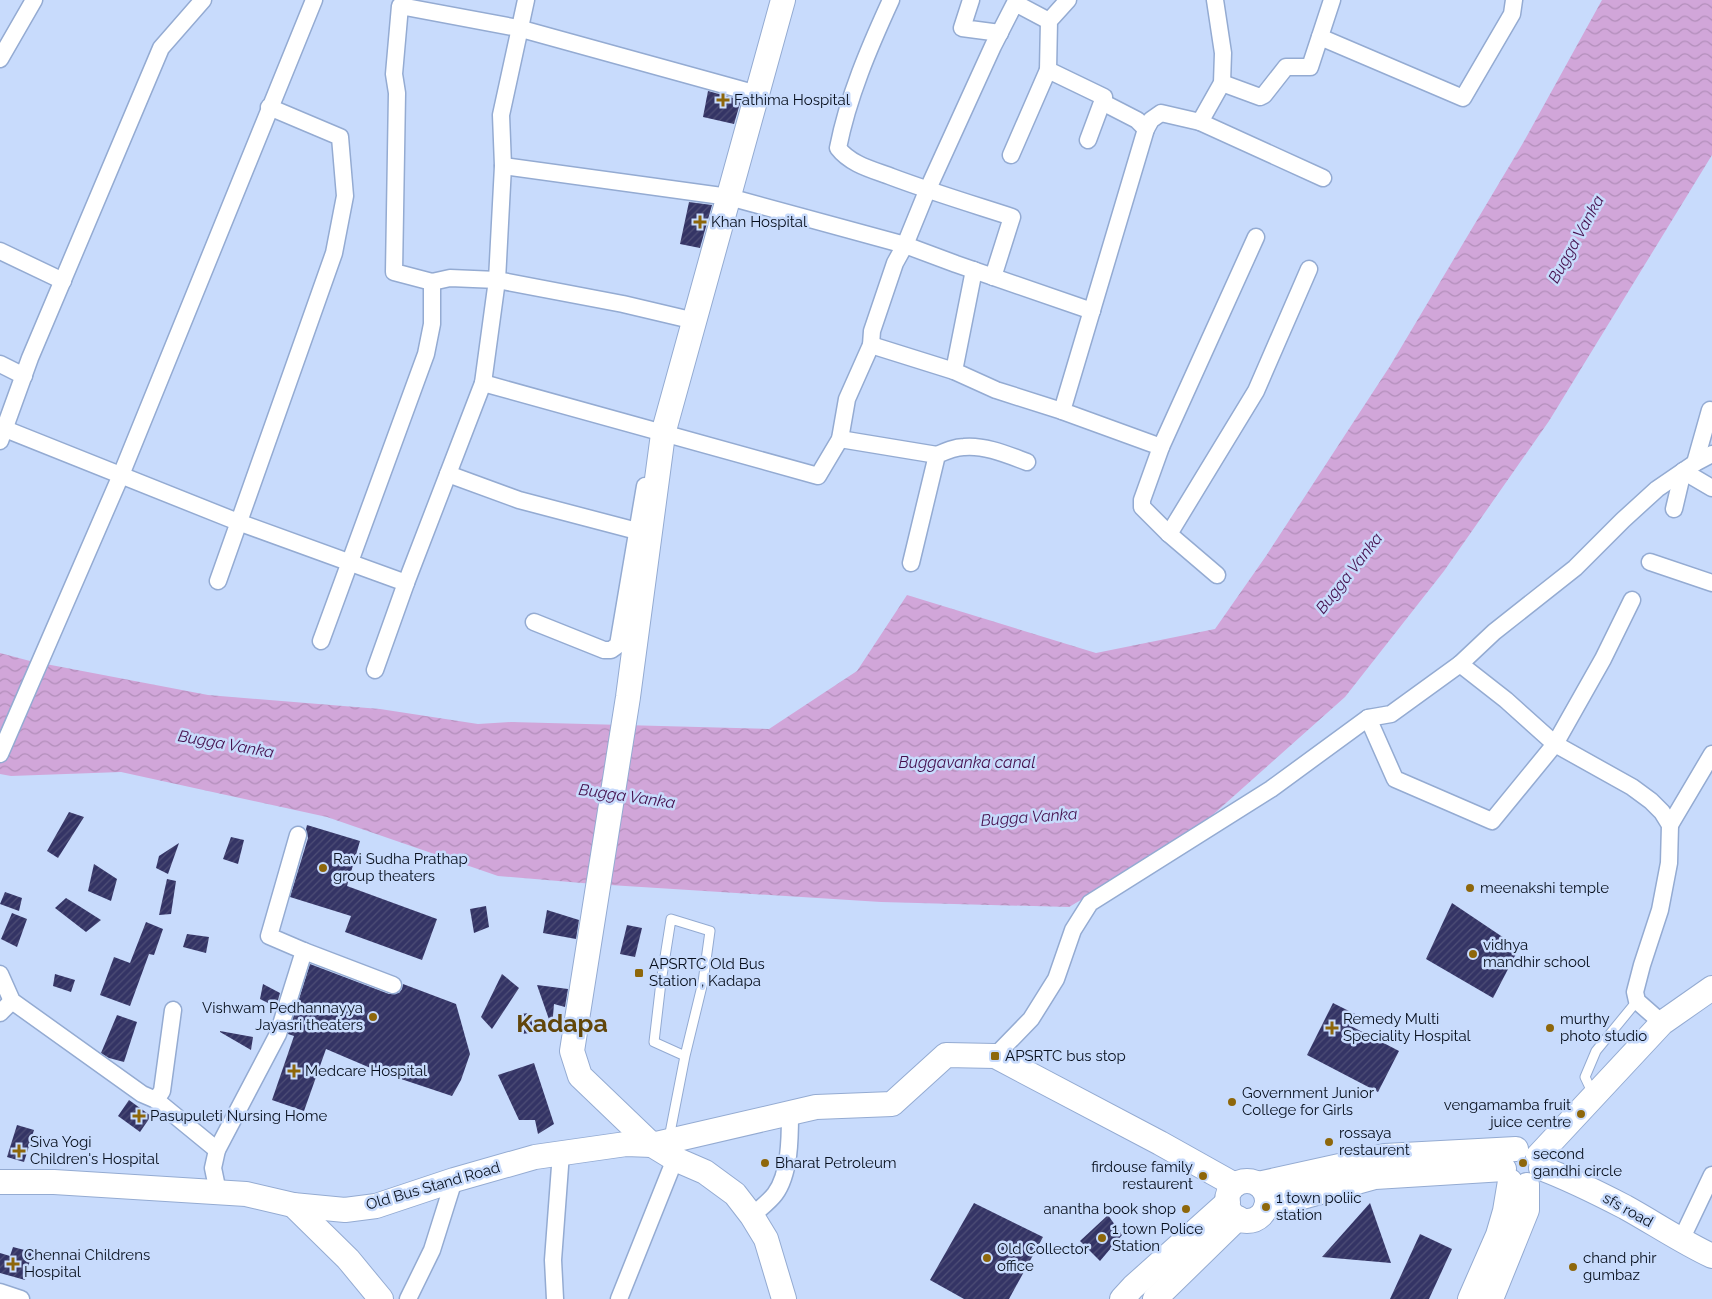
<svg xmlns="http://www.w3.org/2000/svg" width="1712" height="1299" font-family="Raleway,sans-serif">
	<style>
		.water { fill: url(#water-waves) }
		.building { fill: url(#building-hatch) }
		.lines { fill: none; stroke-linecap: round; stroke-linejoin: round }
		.lane-casing { stroke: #94abd2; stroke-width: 11 }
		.street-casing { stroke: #94abd2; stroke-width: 19 }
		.secondary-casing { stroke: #94abd2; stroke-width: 26 }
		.lane { stroke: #fff; stroke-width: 9 }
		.street { stroke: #fff; stroke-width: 16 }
		.secondary { stroke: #fff; stroke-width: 24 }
		.poi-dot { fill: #8e670b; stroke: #c8dbfc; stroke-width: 2 }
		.labels { text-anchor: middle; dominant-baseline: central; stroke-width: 5; stroke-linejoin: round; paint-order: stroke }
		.poi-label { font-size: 15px; fill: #08101e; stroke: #c8dbfc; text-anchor: start }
		.street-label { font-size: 15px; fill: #08101e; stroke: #c8dbfc }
		.water-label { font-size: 16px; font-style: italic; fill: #45104e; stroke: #c8dbfc }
		.town-label { font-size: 25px; font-weight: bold; fill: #61460a; stroke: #c8dbfc }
	</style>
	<defs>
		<pattern id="water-waves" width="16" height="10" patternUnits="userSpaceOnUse" patternTransform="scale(1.25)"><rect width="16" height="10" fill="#d1a6d9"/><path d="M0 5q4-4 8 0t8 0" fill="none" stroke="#b28eba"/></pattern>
		<pattern id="building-hatch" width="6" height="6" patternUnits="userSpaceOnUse" patternTransform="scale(1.25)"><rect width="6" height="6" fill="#343465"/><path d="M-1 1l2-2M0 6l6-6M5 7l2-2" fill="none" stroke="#4e4e76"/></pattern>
	</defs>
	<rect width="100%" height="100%" fill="#c8dbfc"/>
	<!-- water -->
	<polygon class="water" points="1602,0 1712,0 1712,155 1549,421 1444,571 1345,697 1189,836 1069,907 881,902 594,884 498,876 327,817 121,772 11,776 0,774 0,653 30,661 208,695 380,709 478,724 511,722 769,729 857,671 907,595 1096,653 1215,629 1266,556 1390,366 1523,143"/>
	<!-- building -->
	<g class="building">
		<polygon points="708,91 741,100 734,124 703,117"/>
		<polygon points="689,202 712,205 700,248 680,244"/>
		<polygon points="69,812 84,817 58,858 47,851"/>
		<polygon points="307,825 360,841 347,886 437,919 422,960 345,932 351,916 290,897 308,838 306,829"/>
		<polygon points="231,837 244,840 238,864 223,859"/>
		<polygon points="179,843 168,874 156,868 159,856"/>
		<polygon points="94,864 117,879 111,901 88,891"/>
		<polygon points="167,879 176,881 171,914 159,915"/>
		<polygon points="5,892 22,898 19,911 0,904"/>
		<polygon points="66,898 79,906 101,920 86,932 55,908"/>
		<polygon points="1452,903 1519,948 1493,998 1426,959"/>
		<polygon points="486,906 489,927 474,933 470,909"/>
		<polygon points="547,910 579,920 576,939 543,933"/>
		<polygon points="12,913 27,919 17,947 1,939"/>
		<polygon points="146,922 163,929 154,955 149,954 130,1006 100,995 114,957 130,963"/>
		<polygon points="627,925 642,928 635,957 620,954"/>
		<polygon points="187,934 209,937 206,953 183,947"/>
		<polygon points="310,964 389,994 399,993 402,989 403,984 456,1004 470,1054 461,1080 452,1096 380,1072 326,1049 304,1111 272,1100 294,1036 288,1034"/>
		<polygon points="55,974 75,980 71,992 53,986"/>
		<polygon points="502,974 519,988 492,1029 481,1017"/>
		<polygon points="263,984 280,993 276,1007 260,999"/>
		<polygon points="537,985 568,989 565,1007 554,1004 552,1028"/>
		<polygon points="1333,1003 1355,1014 1349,1025 1399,1051 1378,1092 1307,1055"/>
		<polygon points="531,1013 533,1033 520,1034 518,1014"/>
		<polygon points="117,1015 137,1022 124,1062 109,1058 101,1053"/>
		<polygon points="220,1031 253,1037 251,1050 220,1032"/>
		<polygon points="534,1063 554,1124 538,1134 535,1120 519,1120 498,1075"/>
		<polygon points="129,1100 151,1116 140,1132 118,1116"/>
		<polygon points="17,1125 34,1130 24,1162 7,1157"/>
		<polygon points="974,1203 1043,1237 1009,1299 964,1299 930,1280"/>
		<polygon points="1370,1203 1391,1263 1322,1257"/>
		<polygon points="1108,1215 1122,1235 1100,1261 1080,1241"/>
		<polygon points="1420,1234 1452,1249 1429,1299 1390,1299"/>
		<polygon points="13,1247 32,1252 25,1280 0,1273 0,1253 10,1256"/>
	</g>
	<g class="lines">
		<!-- lane casing -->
		<g class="lane-casing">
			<g id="lane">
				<polyline points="1593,1094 1585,1077 1596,1051 1637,1001"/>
				<polyline points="669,1138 685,1056 703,982 710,931 671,919 661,982 654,1042 685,1056"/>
			</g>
		</g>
		<!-- street casing -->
		<g class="street-casing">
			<g id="street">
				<path d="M891,0C869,48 848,97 838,148C851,165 874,170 892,177C932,192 972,204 1012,217L993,277"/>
				<polyline points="971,0 962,28 1000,33"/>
				<polyline points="1068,0 1049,21 1048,70 1104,97 1088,140"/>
				<polyline points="1215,0 1223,53 1222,83 1200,122 1161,113 1151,120 1146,129 1062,411 1161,447 1142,500 1142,507 1169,534 1217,575"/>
				<polyline points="1320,37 1463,98 1512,14 1514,0"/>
				<polyline points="0,59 34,0"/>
				<polyline points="1222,83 1260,97 1264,95 1286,67 1310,67 1332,0"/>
				<polyline points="1102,102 1137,120 1146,129"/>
				<polyline points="1200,122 1323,178"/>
				<polyline points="1011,155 1048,70"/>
				<polyline points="503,166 729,197 905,245 956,264 1092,311"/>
				<polyline points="0,251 63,281"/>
				<polyline points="695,321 623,304 497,280 450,278 432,282 394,272 397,93 394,74 400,6 518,28 757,94"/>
				<polyline points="871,345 954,371 996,390 1062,411"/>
				<polyline points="0,364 24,376"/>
				<polyline points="954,371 974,270"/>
				<polyline points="483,383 818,476 840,439 847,399 871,345 872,331 895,263 905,245 927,191 993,46 1015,3 1049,21"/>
				<polyline points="0,427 238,522 406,583"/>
				<polyline points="840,439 937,455"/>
				<polyline points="0,441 30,358 161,48 203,0"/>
				<polyline points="1161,447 1256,237"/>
				<polyline points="1695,463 1710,410"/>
				<polyline points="448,474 519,500 637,531"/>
				<polyline points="1674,509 1683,471 1712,488"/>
				<polyline points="1169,534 1256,391 1309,269"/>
				<polyline points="1650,562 1712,583"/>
				<path d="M911,563L937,455C946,451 955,447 964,447C985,445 1008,455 1027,462"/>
				<polyline points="218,581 334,253 345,196 340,137 269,107"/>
				<polyline points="534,622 604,650 611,650 618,645 645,486"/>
				<polyline points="321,641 426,354 432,324 432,282"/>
				<polyline points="1460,664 1494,632 1575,568 1623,520 1657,489 1695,463 1712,454"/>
				<polyline points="375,670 406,583 483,383 497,280 503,166 501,115 526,0"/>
				<polyline points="1368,718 1391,714 1460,664 1506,700 1555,744 1632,787 1651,801 1662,812 1670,825 1669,863 1660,910 1642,965 1635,992 1637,1001 1662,1023"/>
				<polyline points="0,754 121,475 314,0"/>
				<polyline points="1670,825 1712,754"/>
				<polyline points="304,951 393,985"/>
				<polyline points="0,974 12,1001 142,1094 156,1100 217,1150"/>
				<polyline points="0,1013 12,1001"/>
				<polyline points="995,1056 1031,1019 1056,979 1073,930 1090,903 1271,789 1368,718 1395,779 1492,821 1555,744 1603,659 1632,600"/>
				<polyline points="156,1100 162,1091 173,1010"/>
				<polyline points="218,1192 213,1168 217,1150 278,1034 304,951 269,936 298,835"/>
				<path d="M752,1216C759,1209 769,1202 775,1194C790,1174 790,1137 790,1113"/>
				<polyline points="1681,1240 1712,1175"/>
				<polyline points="0,1292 21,1299"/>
				<polyline points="408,1299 432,1250 454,1180"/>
				<polyline points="555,1299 553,1260 561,1153"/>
				<polyline points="619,1299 675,1159"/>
			</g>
		</g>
		<!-- secondary casing -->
		<g class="secondary-casing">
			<g id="secondary">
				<polyline points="783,0 663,434 628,697 572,1051 580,1076 652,1145 816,1107 892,1104 946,1055 995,1056 1160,1143 1235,1185"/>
				<polyline points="1538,1156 1662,1023 1712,988"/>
				<path d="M1541,1168C1570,1179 1598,1193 1625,1207C1654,1223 1682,1242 1712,1256"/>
				<circle cx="1247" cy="1201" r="20"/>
				<polyline points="0,1182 54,1182 246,1194 293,1205 345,1210 376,1206 454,1180 535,1157 626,1144 652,1145 675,1159 705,1172 735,1194 752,1216 766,1239 784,1299"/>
				<polyline points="1258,1184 1385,1156 1516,1149"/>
				<polyline points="293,1205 348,1259 381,1299"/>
				<polyline points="1266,1207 1375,1177 1504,1169"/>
				<polyline points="1122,1299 1133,1287 1228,1202"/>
				<polyline points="1155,1299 1238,1218"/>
				<polyline points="1470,1299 1498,1235 1505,1211 1510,1181"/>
				<polyline points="1491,1299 1527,1210 1527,1185"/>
			</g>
		</g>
		<!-- lane -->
		<use href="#lane" class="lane"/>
		<!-- street -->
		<use href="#street" class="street"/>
		<!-- secondary -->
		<use href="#secondary" class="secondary"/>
	</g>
	<!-- markers -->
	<g class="poi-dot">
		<path d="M720.5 92.5h5v5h5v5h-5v5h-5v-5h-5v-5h5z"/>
		<path d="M697.5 214.5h5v5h5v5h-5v5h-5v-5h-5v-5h5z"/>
		<circle cx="323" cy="868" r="5"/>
		<circle cx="1470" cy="888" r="5"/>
		<circle cx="1473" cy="954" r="5"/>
		<rect x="634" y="968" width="10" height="10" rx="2.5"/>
		<circle cx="373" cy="1017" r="5"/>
		<path d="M1329.5 1020.5h5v5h5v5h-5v5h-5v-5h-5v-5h5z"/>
		<circle cx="1550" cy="1028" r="5"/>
		<rect x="990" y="1051" width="10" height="10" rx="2.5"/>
		<path d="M291.5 1063.5h5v5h5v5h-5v5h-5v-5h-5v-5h5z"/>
		<circle cx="1232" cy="1102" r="5"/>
		<circle cx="1581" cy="1114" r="5"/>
		<path d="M136.5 1108.5h5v5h5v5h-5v5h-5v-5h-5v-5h5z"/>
		<circle cx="1329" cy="1142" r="5"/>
		<path d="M16.5 1143.5h5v5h5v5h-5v5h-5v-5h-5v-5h5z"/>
		<circle cx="765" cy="1163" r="5"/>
		<circle cx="1523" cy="1163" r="5"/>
		<circle cx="1203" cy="1176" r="5"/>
		<circle cx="1266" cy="1207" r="5"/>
		<circle cx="1186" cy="1209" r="5"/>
		<circle cx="1102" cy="1238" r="5"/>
		<circle cx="987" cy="1258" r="5"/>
		<path d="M10.5 1256.5h5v5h5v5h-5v5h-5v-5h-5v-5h5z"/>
		<circle cx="1573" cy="1267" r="5"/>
	</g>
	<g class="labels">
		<!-- poi labels -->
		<g class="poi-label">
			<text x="734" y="100">Fathima Hospital</text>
			<text x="711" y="222">Khan Hospital</text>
			<text x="333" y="859">Ravi Sudha Prathap<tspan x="333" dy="17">group theaters</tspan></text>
			<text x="1480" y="888">meenakshi temple</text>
			<text x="1483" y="945">vidhya<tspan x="1483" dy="17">mandhir school</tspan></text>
			<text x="649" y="964">APSRTC Old Bus<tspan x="649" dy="17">Station , Kadapa</tspan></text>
			<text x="363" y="1008" text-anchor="end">Vishwam Pedhannayya<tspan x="363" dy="17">Jayasri theaters</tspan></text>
			<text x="1343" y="1019">Remedy Multi<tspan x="1343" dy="17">Speciality Hospital</tspan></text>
			<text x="1560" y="1019">murthy<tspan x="1560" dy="17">photo studio</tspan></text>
			<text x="1005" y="1056">APSRTC bus stop</text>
			<text x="305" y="1071">Medcare Hospital</text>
			<text x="1242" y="1093">Government Junior<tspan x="1242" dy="17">College for Girls</tspan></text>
			<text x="1571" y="1105" text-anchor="end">vengamamba fruit<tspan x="1571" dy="17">juice centre</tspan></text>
			<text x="150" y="1116">Pasupuleti Nursing Home</text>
			<text x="1339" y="1133">rossaya<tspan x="1339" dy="17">restaurent</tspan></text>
			<text x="30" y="1142">Siva Yogi<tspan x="30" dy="17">Children's Hospital</tspan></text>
			<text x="1533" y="1154">second<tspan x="1533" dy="17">gandhi circle</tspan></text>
			<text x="775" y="1163">Bharat Petroleum</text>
			<text x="1193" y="1167" text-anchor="end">firdouse family<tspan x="1193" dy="17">restaurent</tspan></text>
			<text x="1276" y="1198">1 town poliic<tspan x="1276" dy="17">station</tspan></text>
			<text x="1176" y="1209" text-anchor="end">anantha book shop</text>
			<text x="1112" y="1229">1 town Police<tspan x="1112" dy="17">Station</tspan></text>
			<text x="997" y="1249">Old Collector<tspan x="997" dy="17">office</tspan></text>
			<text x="24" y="1255">Chennai Childrens<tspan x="24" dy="17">Hospital</tspan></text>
			<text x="1583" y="1258">chand phir<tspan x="1583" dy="17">gumbaz</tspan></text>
		</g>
		<!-- street labels -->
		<g class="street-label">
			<text transform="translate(433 1186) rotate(-16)">Old Bus Stand Road</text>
			<text transform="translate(1628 1210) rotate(29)">sfs road</text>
		</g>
		<!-- water labels -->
		<g class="water-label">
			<text transform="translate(1576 239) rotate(-61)">Bugga Vanka</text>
			<text transform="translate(1349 573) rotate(-52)">Bugga Vanka</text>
			<text transform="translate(226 744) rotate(10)">Bugga Vanka</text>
			<text x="967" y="762">Buggavanka canal</text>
			<text transform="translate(627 796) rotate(8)">Bugga Vanka</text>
			<text transform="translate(1029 817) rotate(-4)">Bugga Vanka</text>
		</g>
		<!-- town labels -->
		<g class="town-label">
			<text x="562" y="1023">Kadapa</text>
		</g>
	</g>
</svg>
